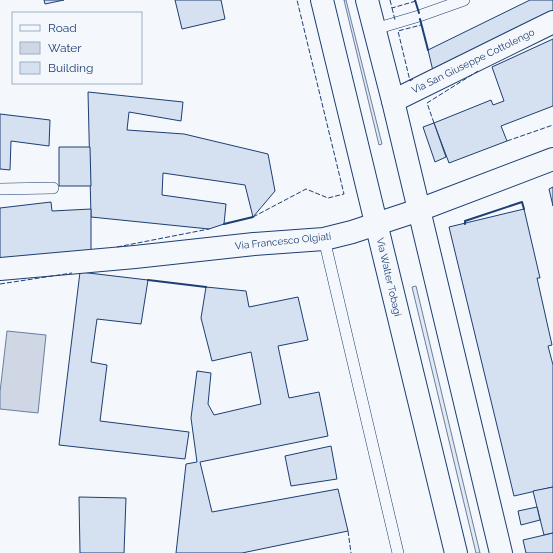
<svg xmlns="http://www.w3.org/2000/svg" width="553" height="553" font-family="Raleway,sans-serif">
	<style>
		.green { fill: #e3e9f0; stroke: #687fa3 }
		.water { fill: #cfd7e4; stroke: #687fa3 }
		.building { fill: #d5e0f0; stroke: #1d3f73 }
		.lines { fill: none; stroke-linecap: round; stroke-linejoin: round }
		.service-casing { stroke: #1d3f73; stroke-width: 12 }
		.minor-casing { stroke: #1d3f73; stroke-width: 24 }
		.tertiary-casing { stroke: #1d3f73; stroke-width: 24 }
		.service { stroke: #f4f7fb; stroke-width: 11 }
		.minor { stroke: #f4f7fb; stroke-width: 22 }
		.tertiary { stroke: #f4f7fb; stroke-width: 22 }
		.fence { stroke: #1d3f73; stroke-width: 1; stroke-dasharray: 5 2; stroke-linecap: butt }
		.wall { stroke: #1d3f73; stroke-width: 2 }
		.labels { text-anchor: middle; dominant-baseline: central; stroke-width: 3; stroke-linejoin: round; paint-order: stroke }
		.street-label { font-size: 10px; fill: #1d3f73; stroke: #f4f7fb }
	</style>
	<rect width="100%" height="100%" fill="#f4f7fb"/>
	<!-- green -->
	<g class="green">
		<polygon points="344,0 346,0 382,144 379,145"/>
		<polygon points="416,286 480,553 476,553 412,287"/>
	</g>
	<!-- water -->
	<polygon class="water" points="7,331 46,335 38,413 0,409 0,392"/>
	<!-- building -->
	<g class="building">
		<polygon points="44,0 64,0 45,4"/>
		<polygon points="175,0 221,0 225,19 182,29"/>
		<polygon points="530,0 553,0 553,12 433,71 428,50"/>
		<polygon points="553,39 553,106 501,126 507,141 449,163 434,123 491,100 493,105 504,101 492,67"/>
		<polygon points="88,92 183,102 181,121 129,112 127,130 184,134 268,154 275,191 253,217 245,185 163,173 162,195 226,204 224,224 209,229 91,217"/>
		<polygon points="0,114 50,120 49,146 11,141 10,170 0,169"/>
		<polygon points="434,123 446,157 435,162 423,127"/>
		<polygon points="59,147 90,147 91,186 59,186"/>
		<polygon points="553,187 553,206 549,189"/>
		<polygon points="51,202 52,211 91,209 91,253 0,259 0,208"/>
		<polygon points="524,209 540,278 537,278 552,345 548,346 553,365 553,487 514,496 449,227"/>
		<polygon points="80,272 148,280 141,324 97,319 91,362 107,365 100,421 189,432 185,459 59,445"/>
		<polygon points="206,287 246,291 249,307 298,297 308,340 278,346 289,398 319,392 328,436 200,462 212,512 338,489 348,531 242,553 176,553 186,464 197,462 191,418 197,371 211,373 208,404 214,415 261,404 251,352 212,361 201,318"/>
		<polygon points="331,446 337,479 291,486 285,456"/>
		<polygon points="553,487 553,533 544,535 533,491"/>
		<polygon points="79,497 126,498 124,553 80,553"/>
		<polygon points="537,507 540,520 521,525 518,511"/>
		<polygon points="553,533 553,553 526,553 523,540"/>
	</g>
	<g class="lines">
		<!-- service casing -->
		<g class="service-casing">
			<g id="service">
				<polyline points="375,29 419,16 464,0"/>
				<polyline points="0,189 53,188"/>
				<polyline points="324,239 398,553"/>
			</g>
		</g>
		<!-- minor casing -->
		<g class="minor-casing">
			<g id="minor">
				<polyline points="393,101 553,22"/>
				<polyline points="0,269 135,257 254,244 324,239 352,232 419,210 553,159"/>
			</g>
		</g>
		<!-- tertiary casing -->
		<g class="tertiary-casing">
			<g id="tertiary">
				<polyline points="322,0 456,553"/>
				<polyline points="367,0 393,101 501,553"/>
			</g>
		</g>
		<!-- service -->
		<use href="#service" class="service"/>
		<!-- minor -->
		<use href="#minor" class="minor"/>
		<!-- tertiary -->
		<use href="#tertiary" class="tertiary"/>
		<!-- fence -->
		<g class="fence">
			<polyline points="390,0 392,8 416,1"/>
			<polyline points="392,8 395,20"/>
			<polyline points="413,79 410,81 398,31 421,25"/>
			<polyline points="434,123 427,103 478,71"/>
			<polyline points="507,141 553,125"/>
			<polyline points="253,217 306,189 328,198 344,194 297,0"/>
			<polyline points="117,247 209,229"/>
			<polyline points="0,284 72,273"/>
			<polyline points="348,531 351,553"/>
		</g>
		<!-- wall -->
		<g class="wall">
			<polyline points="415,0 419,13"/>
			<polyline points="420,19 428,50"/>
			<polyline points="224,224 253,217"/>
			<polyline points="465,224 465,221 522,202 524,209"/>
			<polyline points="148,280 206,287"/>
		</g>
	</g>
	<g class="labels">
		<!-- street labels -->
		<g class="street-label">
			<text transform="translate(473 61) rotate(-26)">Via San Giuseppe Cottolengo</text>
			<text transform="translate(283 241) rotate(-6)">Via Francesco Olgiati</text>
			<text transform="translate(389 277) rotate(77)">Via Walter Tobagi</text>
		</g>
	</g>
	<!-- legend -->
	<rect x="12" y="12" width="130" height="72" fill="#f4f7fb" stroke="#9eadc5"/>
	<rect x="20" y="25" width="20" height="6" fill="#f4f7fb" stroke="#9eadc5"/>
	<text x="48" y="32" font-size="12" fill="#1d3f73">Road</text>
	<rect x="20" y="42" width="20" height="12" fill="#cfd7e4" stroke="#9eadc5"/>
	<text x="48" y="52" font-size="12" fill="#1d3f73">Water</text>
	<rect x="20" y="62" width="20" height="12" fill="#d5e0f0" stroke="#9eadc5"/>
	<text x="48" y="72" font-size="12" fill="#1d3f73">Building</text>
</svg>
